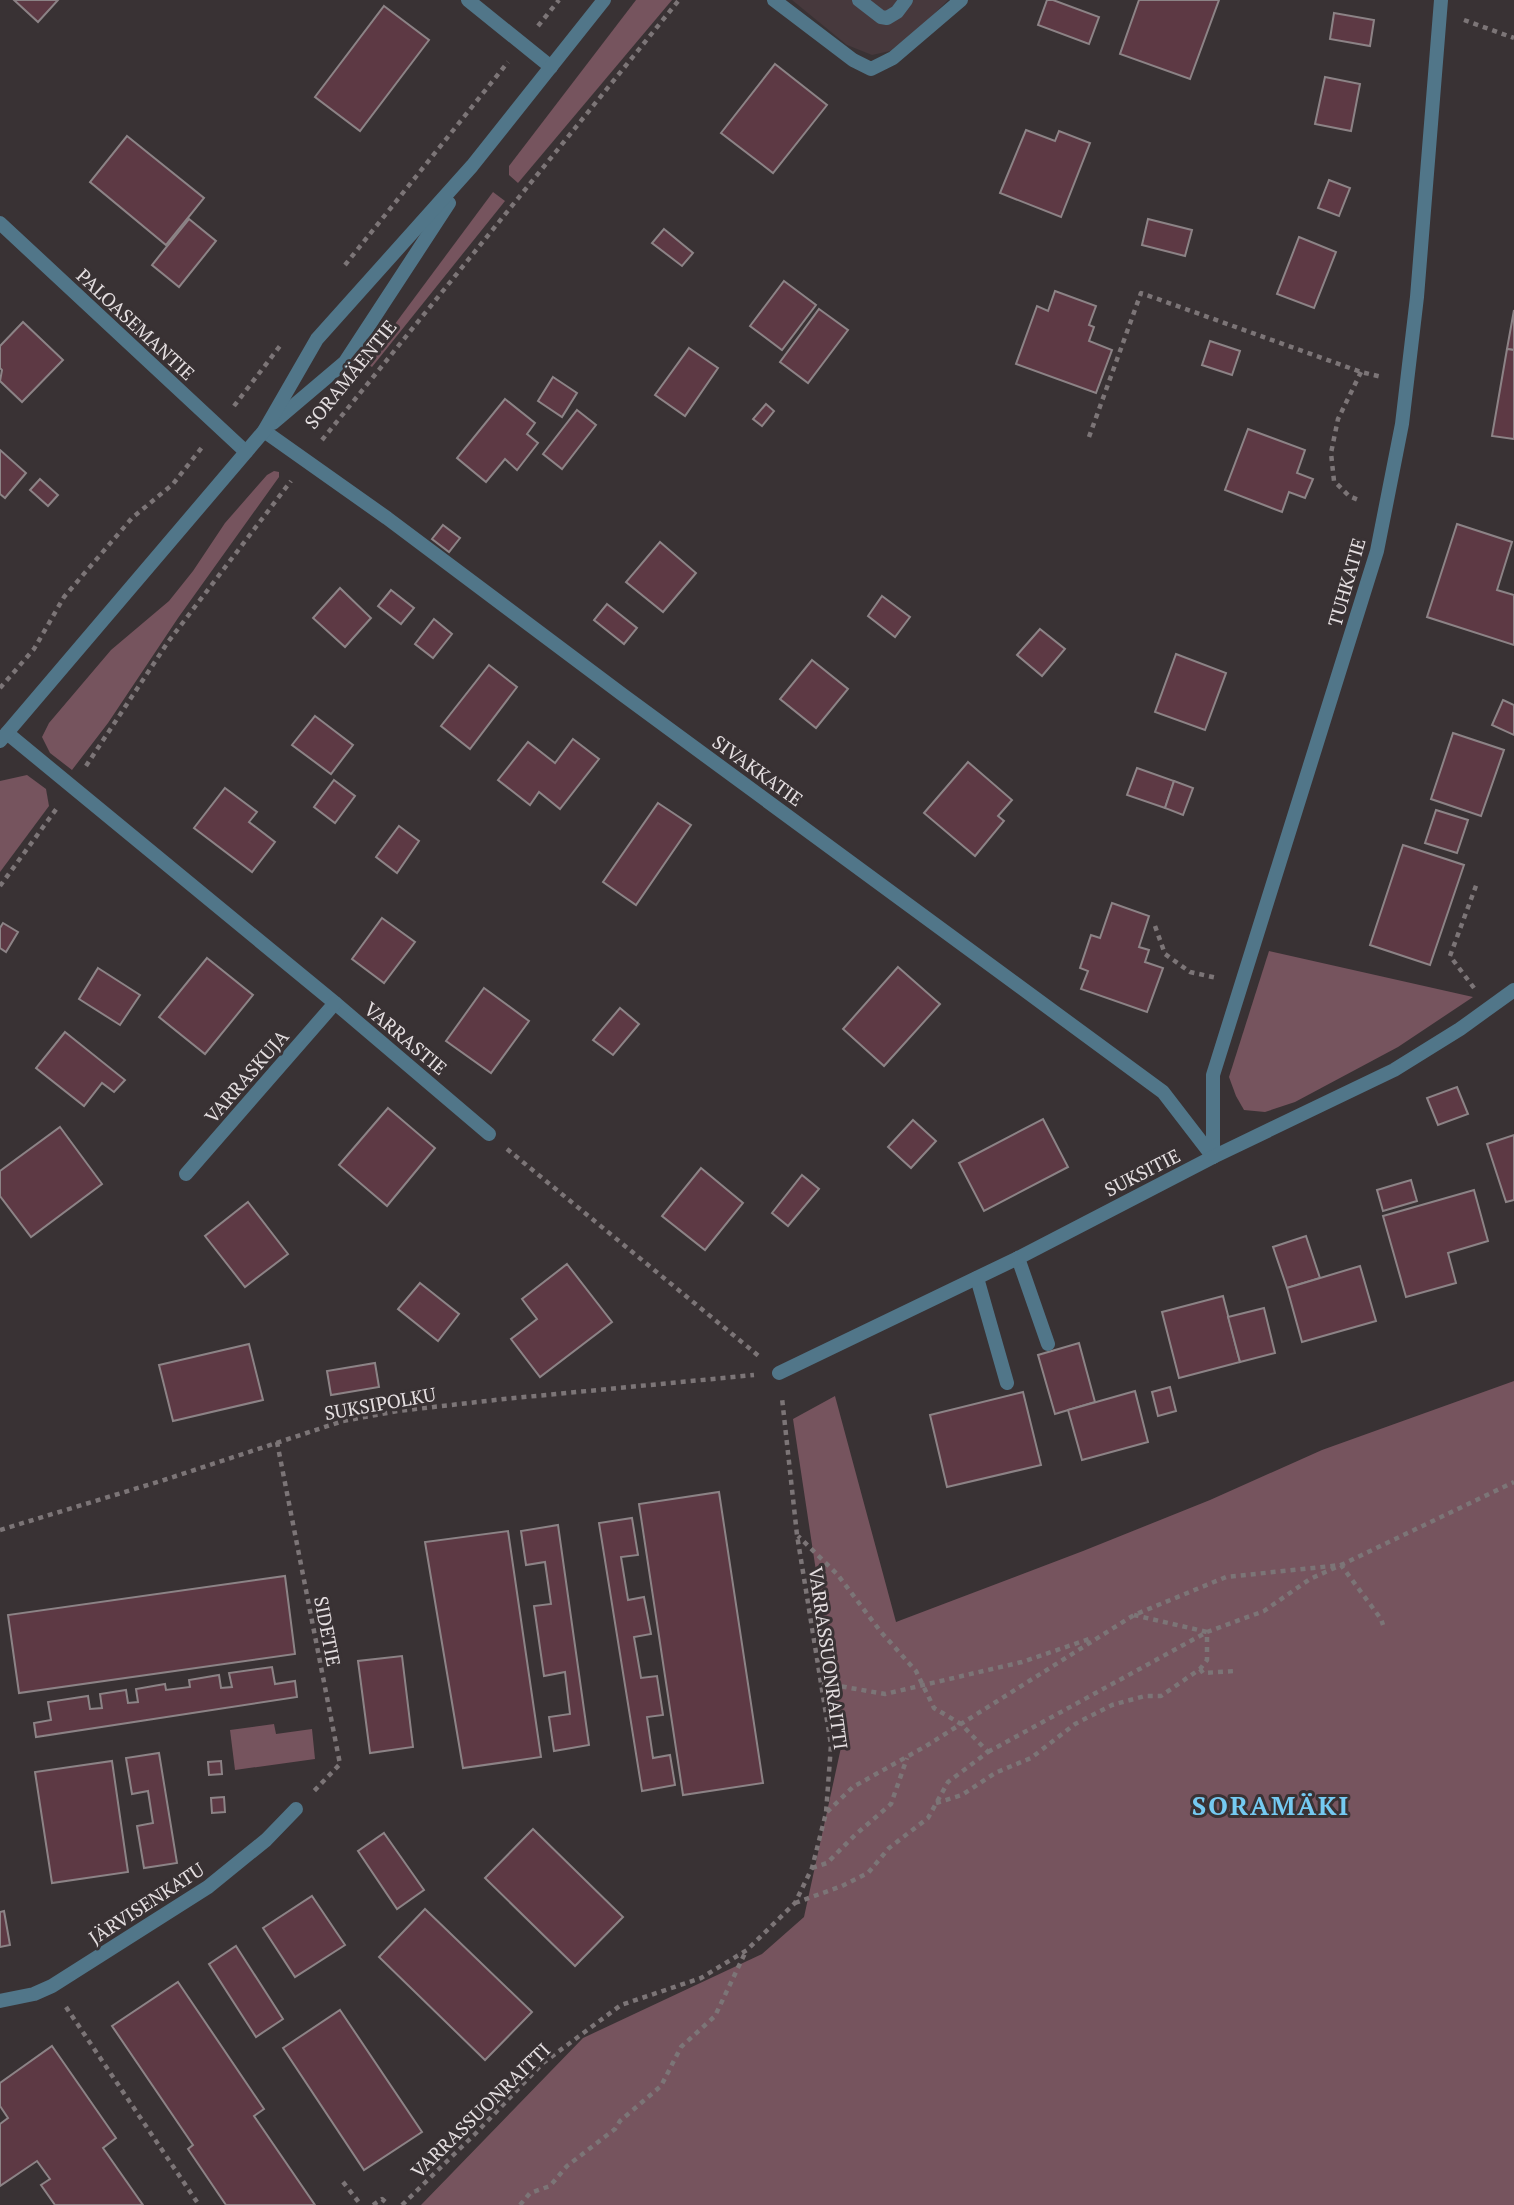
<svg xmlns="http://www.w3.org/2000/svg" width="1514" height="2205" font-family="'PT Serif',serif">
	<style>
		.built { fill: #47393d }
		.green { fill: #76545e }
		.building { fill: #5d3944; stroke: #8c8386; stroke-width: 2 }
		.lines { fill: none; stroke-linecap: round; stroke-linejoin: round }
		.path { stroke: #7c7577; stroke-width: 4.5; stroke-dasharray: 5 5; stroke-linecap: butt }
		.service { stroke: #517689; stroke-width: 14 }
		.minor { stroke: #517689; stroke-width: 14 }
		.tertiary { stroke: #517689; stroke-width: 14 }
		.labels { text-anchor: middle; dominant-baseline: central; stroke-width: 6; stroke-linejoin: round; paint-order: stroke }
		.street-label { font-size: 19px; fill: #e4dee0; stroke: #393234 }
		.district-label { font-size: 26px; font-weight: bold; letter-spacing: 2px; fill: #75caf2; stroke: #393234 }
	</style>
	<rect width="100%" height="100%" fill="#393234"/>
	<!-- built -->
	<polygon class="built" points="792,0 948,0 921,27 890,51 872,55 847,45"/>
	<!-- green -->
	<g class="green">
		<polygon points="636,0 672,0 518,183 509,175 509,166"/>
		<polygon points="493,192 505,201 372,367 366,363"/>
		<polygon points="274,471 279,472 279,477 178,618 108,723 72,770 50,753 42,737 49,723 111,650 169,601 193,571 225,523 267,475"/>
		<polygon points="27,775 46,789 49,806 0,872 0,781"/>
		<polygon points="1269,951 1473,997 1398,1047 1295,1102 1265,1112 1244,1110 1236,1096 1229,1077"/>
		<polygon points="1514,1381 1514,2205 421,2205 583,2038 762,1954 804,1917 842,1743 793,1419 835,1396 896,1622 1083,1551 1210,1500 1322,1450"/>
		<polygon points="274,1724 276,1734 312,1729 315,1759 235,1770 230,1730"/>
	</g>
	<!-- building -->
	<g class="building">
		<polygon points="14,0 58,0 38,22"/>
		<polygon points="1047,0 1053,0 1099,17 1089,44 1038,25"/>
		<polygon points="1139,0 1219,0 1190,79 1120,54"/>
		<polygon points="384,6 429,40 360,131 315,97"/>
		<polygon points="1334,13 1374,20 1370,46 1330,39"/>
		<polygon points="775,64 827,105 773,173 721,133"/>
		<polygon points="1325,77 1360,84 1351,131 1315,124"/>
		<polygon points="1026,130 1055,141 1059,131 1090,143 1061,217 1000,193"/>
		<polygon points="127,136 204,198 166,245 90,182"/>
		<polygon points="1329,180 1350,188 1339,216 1318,208"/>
		<polygon points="189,219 216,241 179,287 152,265"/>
		<polygon points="1148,219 1192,230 1185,256 1142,245"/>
		<polygon points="664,229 693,253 682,266 652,243"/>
		<polygon points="1299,237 1336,252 1314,308 1277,294"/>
		<polygon points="784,281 816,305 782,350 750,326"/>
		<polygon points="1055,291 1096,306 1089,325 1094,327 1089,341 1112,350 1096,393 1016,364 1037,306 1048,311"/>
		<polygon points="819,309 848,330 808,383 780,362"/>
		<polygon points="1514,310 1514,350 1507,349"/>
		<polygon points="23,322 63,360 22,402 0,381 2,370 0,368 0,346"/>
		<polygon points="1210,341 1240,351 1232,375 1202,365"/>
		<polygon points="689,348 718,368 685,416 655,395"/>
		<polygon points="1507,349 1514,350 1514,439 1492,436"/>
		<polygon points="553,377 577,393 562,417 538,401"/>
		<polygon points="505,399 535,423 527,434 538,443 517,470 505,459 486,482 457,458"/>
		<polygon points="766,404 774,411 762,426 753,419"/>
		<polygon points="577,410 596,425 562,469 543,454"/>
		<polygon points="1248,429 1305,450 1297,473 1313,479 1305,498 1289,492 1282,512 1225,490"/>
		<polygon points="0,450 26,473 5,498 0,494"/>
		<polygon points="40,479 58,495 48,506 30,490"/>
		<polygon points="1457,524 1512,542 1497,590 1514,595 1514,645 1427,617"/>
		<polygon points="443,525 460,538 449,552 432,539"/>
		<polygon points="660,542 696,573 663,612 626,582"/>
		<polygon points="340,588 371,618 345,647 313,618"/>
		<polygon points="391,590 414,608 401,624 378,606"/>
		<polygon points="882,596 910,617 895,637 868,616"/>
		<polygon points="607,604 637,628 624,644 594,620"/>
		<polygon points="434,619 452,634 433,658 415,644"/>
		<polygon points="1040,629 1065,649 1042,676 1017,655"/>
		<polygon points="1176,654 1226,673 1205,730 1155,712"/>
		<polygon points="812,660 848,689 816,728 780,699"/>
		<polygon points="489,665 517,687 470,749 441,726"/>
		<polygon points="1503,700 1514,705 1514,735 1492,725"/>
		<polygon points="315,716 353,745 331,774 292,745"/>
		<polygon points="1453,733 1504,750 1481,816 1431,799"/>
		<polygon points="573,739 599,759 560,809 539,792 530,805 498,780 528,742 555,763"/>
		<polygon points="968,762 1012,800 998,816 1004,821 975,856 924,813"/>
		<polygon points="1137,768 1174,781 1165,808 1127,795"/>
		<polygon points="334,780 355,796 335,823 314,807"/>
		<polygon points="1174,781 1193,788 1183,815 1165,808"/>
		<polygon points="225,788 257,812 249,822 275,842 252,872 194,828"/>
		<polygon points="658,803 691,825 636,905 603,882"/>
		<polygon points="1436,810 1468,820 1457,853 1425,843"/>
		<polygon points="399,826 419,841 397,873 376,857"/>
		<polygon points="1403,845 1464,865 1430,965 1370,945"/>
		<polygon points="1112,903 1149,916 1139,947 1149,950 1145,962 1163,968 1147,1012 1081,989 1088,971 1080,968 1091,935 1100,938"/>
		<polygon points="382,918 415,942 384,983 352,959"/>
		<polygon points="3,923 18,932 6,952 0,948 0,928"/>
		<polygon points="207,958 253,995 205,1054 159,1017"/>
		<polygon points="898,967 940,1004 884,1066 843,1029"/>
		<polygon points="98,968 140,995 120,1025 79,999"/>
		<polygon points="484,988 529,1021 491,1073 446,1041"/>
		<polygon points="620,1008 639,1024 613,1055 593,1040"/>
		<polygon points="65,1032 125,1080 114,1092 102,1083 84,1106 36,1068"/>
		<polygon points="1457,1087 1468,1114 1438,1125 1427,1098"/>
		<polygon points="388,1108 435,1148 387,1206 339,1165"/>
		<polygon points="1043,1119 1068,1167 984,1211 959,1163"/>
		<polygon points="913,1120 936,1141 911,1168 888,1147"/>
		<polygon points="60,1127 102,1184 31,1237 0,1196 0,1171"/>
		<polygon points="1514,1135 1514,1200 1506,1202 1487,1144"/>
		<polygon points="701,1168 743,1203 705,1250 662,1216"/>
		<polygon points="802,1175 819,1189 788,1226 772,1213"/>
		<polygon points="1411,1180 1417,1201 1383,1211 1377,1190"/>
		<polygon points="1474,1190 1488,1241 1448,1253 1456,1283 1406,1297 1383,1216"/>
		<polygon points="248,1202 288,1254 245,1287 205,1236"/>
		<polygon points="1306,1236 1320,1278 1287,1288 1273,1247"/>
		<polygon points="567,1264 612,1322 540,1377 511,1339 537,1319 522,1299"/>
		<polygon points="1360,1266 1376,1321 1302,1342 1287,1288"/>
		<polygon points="420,1283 459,1314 438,1341 398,1309"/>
		<polygon points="1223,1296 1240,1362 1179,1378 1162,1312"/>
		<polygon points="1264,1308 1275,1353 1240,1362 1228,1317"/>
		<polygon points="1079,1343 1095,1402 1055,1414 1038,1355"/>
		<polygon points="249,1344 263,1400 173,1421 159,1365"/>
		<polygon points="375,1363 379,1387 331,1395 327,1371"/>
		<polygon points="1170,1387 1176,1411 1158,1416 1152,1392"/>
		<polygon points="1135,1391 1148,1442 1082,1460 1068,1410"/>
		<polygon points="1023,1392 1041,1465 947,1487 930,1415"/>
		<polygon points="719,1492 763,1783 683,1795 639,1504"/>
		<polygon points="632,1518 638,1555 621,1557 628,1600 644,1597 651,1634 634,1637 641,1678 657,1676 663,1715 647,1717 653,1758 670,1755 675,1785 642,1791 599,1523"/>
		<polygon points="558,1525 589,1745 554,1751 549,1717 570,1714 565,1672 544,1676 534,1606 551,1604 545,1562 526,1565 521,1531"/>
		<polygon points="508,1531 541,1757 463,1768 425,1542"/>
		<polygon points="285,1576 295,1654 19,1693 8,1615"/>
		<polygon points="402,1656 413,1747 370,1753 358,1661"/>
		<polygon points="272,1667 275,1684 295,1681 297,1697 36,1737 34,1723 51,1720 48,1702 88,1696 90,1709 102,1708 100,1694 126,1690 128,1703 138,1702 136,1689 165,1684 166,1690 190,1687 189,1680 219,1675 221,1688 232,1687 229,1673"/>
		<polygon points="159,1753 177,1863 144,1868 137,1826 153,1823 148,1791 132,1794 126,1758"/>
		<polygon points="112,1761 128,1872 52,1883 35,1772"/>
		<polygon points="221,1761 222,1774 209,1775 208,1762"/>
		<polygon points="224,1797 225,1812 212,1813 211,1798"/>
		<polygon points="533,1829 623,1917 575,1966 485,1878"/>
		<polygon points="384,1833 424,1890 397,1909 358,1851"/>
		<polygon points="312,1896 345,1945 295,1977 263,1928"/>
		<polygon points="425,1909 532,2012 485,2060 379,1957"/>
		<polygon points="4,1911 10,1945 0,1947 0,1912"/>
		<polygon points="236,1946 283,2019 256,2037 209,1964"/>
		<polygon points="178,1982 264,2109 254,2116 315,2205 226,2205 188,2149 193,2145 112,2026"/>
		<polygon points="340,2010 422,2132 364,2170 283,2048"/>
		<polygon points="52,2046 116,2138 103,2148 143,2205 55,2205 41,2185 50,2179 37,2161 0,2186 0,2124 8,2118 0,2106 0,2083"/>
	</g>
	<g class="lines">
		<!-- path -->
		<g class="path">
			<polyline points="1464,20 1514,38"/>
			<polyline points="538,26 559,0"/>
			<polyline points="345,265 508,62"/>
			<polyline points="1361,372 1338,419 1331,453 1334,481 1349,496 1361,501"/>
			<polyline points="234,406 280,346"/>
			<polyline points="1089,437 1141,293 1361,372 1382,377"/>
			<polyline points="322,440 679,0"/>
			<polyline points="0,688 34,649 64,597 132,518 173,484 203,446"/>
			<polyline points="86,766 168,642 291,481"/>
			<polyline points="0,886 57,808"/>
			<polyline points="1155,926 1165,954 1190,972 1217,978"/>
			<polyline points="1474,988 1450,956 1477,883"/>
			<polyline points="507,1149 760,1357"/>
			<polyline points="277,1442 340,1764 314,1791"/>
			<polyline points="0,1530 164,1480 343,1421 398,1411 504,1399 754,1375"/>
			<polyline points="1200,1669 1203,1673 1235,1671"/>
			<polyline points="822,1683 885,1694 1022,1662 1089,1639"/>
			<polyline points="988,1752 1207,1632 1134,1615"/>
			<polyline points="936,1803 962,1795 995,1773 1031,1758 1075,1724 1112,1705 1145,1696 1161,1696 1200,1669 1207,1660 1207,1632 1264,1611 1310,1579 1341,1565 1381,1619 1383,1625"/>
			<polyline points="827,1812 853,1787 926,1746 1134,1615 1226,1577 1341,1565 1514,1482"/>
			<polyline points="812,1868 827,1863 855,1835 891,1804 907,1758"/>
			<polyline points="795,1903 842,1886 868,1873 889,1848 928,1818 948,1782 988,1752 961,1724 934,1708 916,1671 881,1632 837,1574 798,1536"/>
			<polyline points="66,2007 199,2205"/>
			<polyline points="343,2182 361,2205"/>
			<polyline points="373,2205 382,2199 389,2205"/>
			<polyline points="402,2205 475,2134 543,2063 621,2005 701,1978 747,1950 795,1903 812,1868 826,1813 831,1745 797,1535 782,1398"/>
			<polyline points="520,2205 530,2193 550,2186 567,2166 615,2129 620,2121 661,2086 681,2047 715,2016 746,1951"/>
		</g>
		<!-- service -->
		<g class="service">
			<polyline points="1018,1258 1048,1344"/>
			<polyline points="977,1278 1007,1383"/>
		</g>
		<!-- minor -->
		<g class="minor">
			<polyline points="468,0 551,67"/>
			<polyline points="774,0 853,60 871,69 893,58 961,0"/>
			<polyline points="859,0 881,17 887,18 897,12 906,0"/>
			<polyline points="0,223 246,452"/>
			<polyline points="264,431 387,518 623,695 1163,1092 1213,1157"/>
			<polyline points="7,733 335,1003 489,1134"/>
			<polyline points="1213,1157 1213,1075 1377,551 1402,424 1417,297 1441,0"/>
			<polyline points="186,1174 335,1003"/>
			<polyline points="779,1373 1018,1258 1213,1157 1394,1070 1460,1029 1514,990"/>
			<polyline points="0,2001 34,1994 52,1986 208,1887 266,1840 296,1809"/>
		</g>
		<!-- tertiary -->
		<g class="tertiary">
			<polyline points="273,423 345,362 449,203"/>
			<polyline points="0,741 264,431 317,339 472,166 604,0"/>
		</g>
	</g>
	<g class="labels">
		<!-- street labels -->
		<g class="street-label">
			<text transform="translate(136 324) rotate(43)">PALOASEMANTIE</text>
			<text transform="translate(350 374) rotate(-51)">SORAMÄENTIE</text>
			<text transform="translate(1346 582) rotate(-74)">TUHKATIE</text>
			<text transform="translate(758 770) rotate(36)">SIVAKKATIE</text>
			<text transform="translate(406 1038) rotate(40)">VARRASTIE</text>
			<text transform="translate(246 1076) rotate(-49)">VARRASKUJA</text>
			<text transform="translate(1142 1172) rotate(-27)">SUKSITIE</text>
			<text transform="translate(380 1403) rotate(-10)">SUKSIPOLKU</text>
			<text transform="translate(328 1631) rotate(79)">SIDETIE</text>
			<text transform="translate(829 1658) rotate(82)">VARRASSUONRAITTI</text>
			<text transform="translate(146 1903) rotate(-33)">JÄRVISENKATU</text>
			<text transform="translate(480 2110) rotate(-44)">VARRASSUONRAITTI</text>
		</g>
		<!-- district labels -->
		<g class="district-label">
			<text x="1271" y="1805">SORAMÄKI</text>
		</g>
	</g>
</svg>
